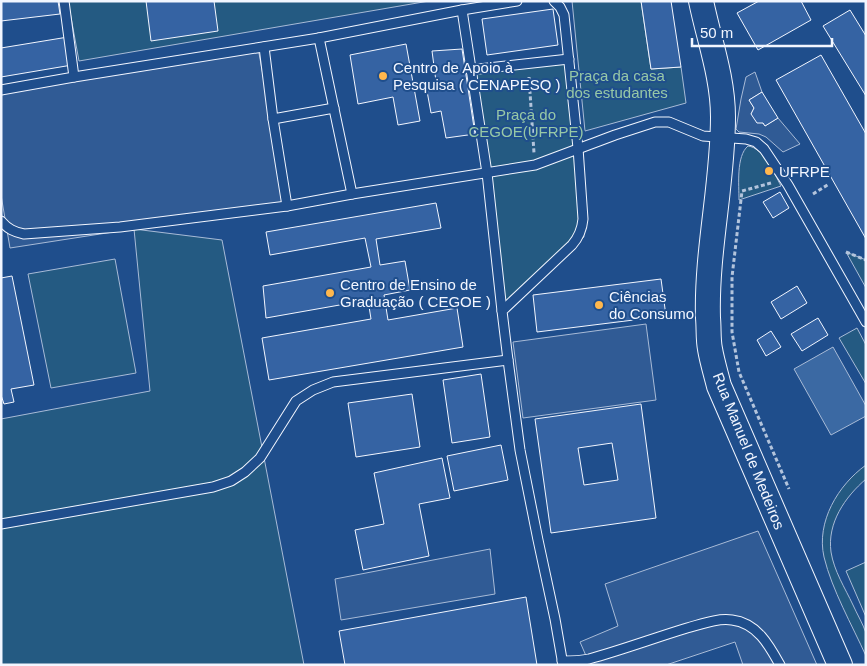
<svg xmlns="http://www.w3.org/2000/svg" width="867" height="666" font-family="Helvetica,sans-serif">
	<style>
		.green { fill: #245a82; stroke: #a8bbd7 }
		.parking { fill: #305b95; stroke: #a8bbd7 }
		.water { fill: #3b69a3; stroke: #a8bbd7 }
		.building { fill: #3563a3; stroke: #f2f6ff; fill-rule: evenodd }
		.lines { fill: none; stroke-linecap: round; stroke-linejoin: round }
		.service-casing { stroke: #f2f6ff; stroke-width: 11 }
		.secondary-casing { stroke: #f2f6ff; stroke-width: 26 }
		.path { stroke: #b3c4dc; stroke-width: 3; stroke-dasharray: 4 2.5; stroke-linecap: butt }
		.service { stroke: #1f4e8c; stroke-width: 9 }
		.secondary { stroke: #1f4e8c; stroke-width: 24 }
		.poi-dot { fill: #ffb74d; stroke: #1f4e8c; stroke-width: 2 }
		.labels { text-anchor: middle; dominant-baseline: central; stroke-width: 4; stroke-linejoin: round; paint-order: stroke }
		.poi-label { font-size: 15px; fill: #f2f6ff; stroke: #1f4e8c; text-anchor: start }
		.park-label { font-size: 15px; fill: #97c8a6; stroke: #1f4e8c }
		.street-label { font-size: 15px; fill: #f2f6ff; stroke: #1f4e8c }
	</style>
	<rect width="100%" height="100%" fill="#1f4e8c"/>
	<!-- green -->
	<g class="green">
		<polygon points="68,1 429,1 79,61"/>
		<polygon points="572,1 641,1 651,69 681,67 686,103 585,131"/>
		<polygon points="566,61 584,237 501,309 474,72"/>
		<path d="M748,146C764,148 774,173 781,186L739,200C739,185 736,156 748,146Z"/>
		<polygon points="134,229 222,240 304,665 1,665 1,419 150,391"/>
		<polygon points="846,252 866,260 866,288"/>
		<polygon points="115,259 136,373 51,388 28,274"/>
		<polygon points="857,328 866,345 866,384 839,338"/>
		<path d="M866,465V479C845,497 827,523 831,552C834,571 845,588 853,605C857,614 863,624 866,633C867,640 866,649 866,656C852,625 832,590 824,557C816,522 838,485 866,465Z"/>
		<polygon points="866,562 866,617 846,571"/>
	</g>
	<!-- parking -->
	<g class="parking">
		<polygon points="258,48 287,205 10,248 1,195 1,92"/>
		<polygon points="755,72 762,92 749,100 754,108 751,114 763,123 765,126 778,118 800,144 783,152 766,137 759,134 739,132 736,129 741,99 746,77"/>
		<polygon points="646,324 656,400 523,418 513,342"/>
		<polygon points="758,531 817,665 743,665 735,642 666,665 590,665 580,642 618,626 605,584"/>
		<polygon points="490,549 495,594 341,620 335,579"/>
	</g>
	<!-- water -->
	<polygon class="water" points="833,347 866,406 866,416 831,435 794,369"/>
	<!-- building -->
	<g class="building">
		<polygon points="1,1 58,1 60,14 1,21"/>
		<polygon points="146,1 214,1 218,31 151,41"/>
		<polygon points="641,1 671,1 681,67 651,69"/>
		<polygon points="759,1 801,1 811,20 758,50 737,13"/>
		<polygon points="553,9 558,45 487,55 482,19"/>
		<polygon points="850,10 866,36 866,96 823,26"/>
		<polygon points="68,37 72,65 1,77 1,48"/>
		<polygon points="406,44 420,121 398,125 393,97 358,104 350,55"/>
		<polygon points="462,49 475,134 446,138 441,111 431,113 427,91 437,89 432,51"/>
		<polygon points="821,55 866,134 866,239 776,80"/>
		<polygon points="762,92 778,118 765,126 763,123 757,123 751,114 754,108 749,100"/>
		<polygon points="780,192 789,208 773,218 763,202"/>
		<polygon points="436,203 441,228 376,239 380,265 405,261 410,290 384,295 388,320 457,308 463,347 269,380 262,338 371,319 368,300 266,318 263,286 371,267 365,238 270,255 266,232"/>
		<polygon points="12,276 34,385 11,389 14,402 4,404 1,395 1,278"/>
		<polygon points="661,279 666,316 537,332 533,295"/>
		<polygon points="797,286 807,303 781,319 771,302"/>
		<polygon points="818,318 828,335 802,351 791,334"/>
		<polygon points="771,331 781,347 766,356 757,340"/>
		<polygon points="481,374 490,437 452,443 443,380"/>
		<polygon points="412,394 420,447 356,457 348,403"/>
		<path d="M641,404L656,518L551,533L535,419ZM612,443L618,480L584,485L578,448Z"/>
		<polygon points="501,445 508,480 454,491 447,456"/>
		<polygon points="442,458 450,498 419,504 429,556 363,570 355,530 384,524 374,473"/>
		<polygon points="526,597 537,665 345,665 339,631"/>
	</g>
	<g class="lines">
		<!-- service casing -->
		<g class="service-casing">
			<g id="service">
				<polyline points="64,1 74,77"/>
				<path d="M554,1L560,7L564,15L578,148L583,219C582,230 579,237 572,245L502,311L508,360L520,450L538,540L555,619L563,665"/>
				<polyline points="462,10 487,173 502,311"/>
				<polyline points="319,38 462,10 517,1"/>
				<polyline points="264,47 273,119 287,206"/>
				<polyline points="470,70 569,59"/>
				<polyline points="1,90 74,77 319,38 352,194"/>
				<polyline points="273,119 334,108"/>
				<path d="M1,221C8,229 14,232 24,234L120,227L287,206L352,194L535,165L615,135L655,122H669L703,136L746,139L756,142L764,149L788,185L866,322"/>
				<polyline points="1,524 213,487 231,481 245,472 260,458 296,401 313,390 333,382 508,360"/>
				<path d="M562,661C571,661 580,661 589,659C622,650 654,638 687,628C702,624 717,618 732,620C757,623 769,645 780,665"/>
			</g>
		</g>
		<!-- secondary casing -->
		<g class="secondary-casing">
			<path id="secondary" d="M701,1C709,40 723,77 723,117C723,184 706,251 708,318C709,328 708,339 710,349C712,361 716,374 719,386L840,665"/>
		</g>
		<!-- path -->
		<g class="path">
			<polyline points="529,77 534,153"/>
			<polyline points="771,183 742,191 732,277 732,332 739,372 789,489"/>
			<polyline points="813,194 829,184"/>
			<polyline points="846,252 866,260"/>
		</g>
		<!-- service -->
		<use href="#service" class="service"/>
		<!-- secondary -->
		<use href="#secondary" class="secondary"/>
	</g>
	<!-- markers -->
	<g class="poi-dot">
		<circle cx="383" cy="76" r="5"/>
		<circle cx="769" cy="171" r="5"/>
		<circle cx="330" cy="293" r="5"/>
		<circle cx="599" cy="305" r="5"/>
	</g>
	<g class="labels">
		<!-- poi labels -->
		<g class="poi-label">
			<text x="393" y="67">Centro de Apoio à<tspan x="393" dy="17">Pesquisa ( CENAPESQ )</tspan></text>
			<text x="779" y="171">UFRPE</text>
			<text x="340" y="284">Centro de Ensino de<tspan x="340" dy="17">Graduação ( CEGOE )</tspan></text>
			<text x="609" y="296">Ciências<tspan x="609" dy="17">do Consumo</tspan></text>
		</g>
		<!-- park labels -->
		<g class="park-label">
			<text x="617" y="75">Praça da casa<tspan x="617" dy="17">dos estudantes</tspan></text>
			<text x="526" y="114">Praça do<tspan x="526" dy="17">CEGOE(UFRPE)</tspan></text>
		</g>
		<!-- street labels -->
		<g class="street-label">
			<text transform="translate(749 451) rotate(68)">Rua Manuel de Medeiros</text>
		</g>
	</g>
	<!-- border -->
	<rect width="867" height="666" fill="none" stroke="#f2f6ff" stroke-width="5"/>
	<!-- scale -->
	<path d="M692 38v8h140v-8" fill="none" stroke="#f2f6ff" stroke-width="2.5"/>
	<text x="700" y="38" font-size="15" fill="#f2f6ff" stroke="#1f4e8c" stroke-width="4" paint-order="stroke">50 m</text>
</svg>
